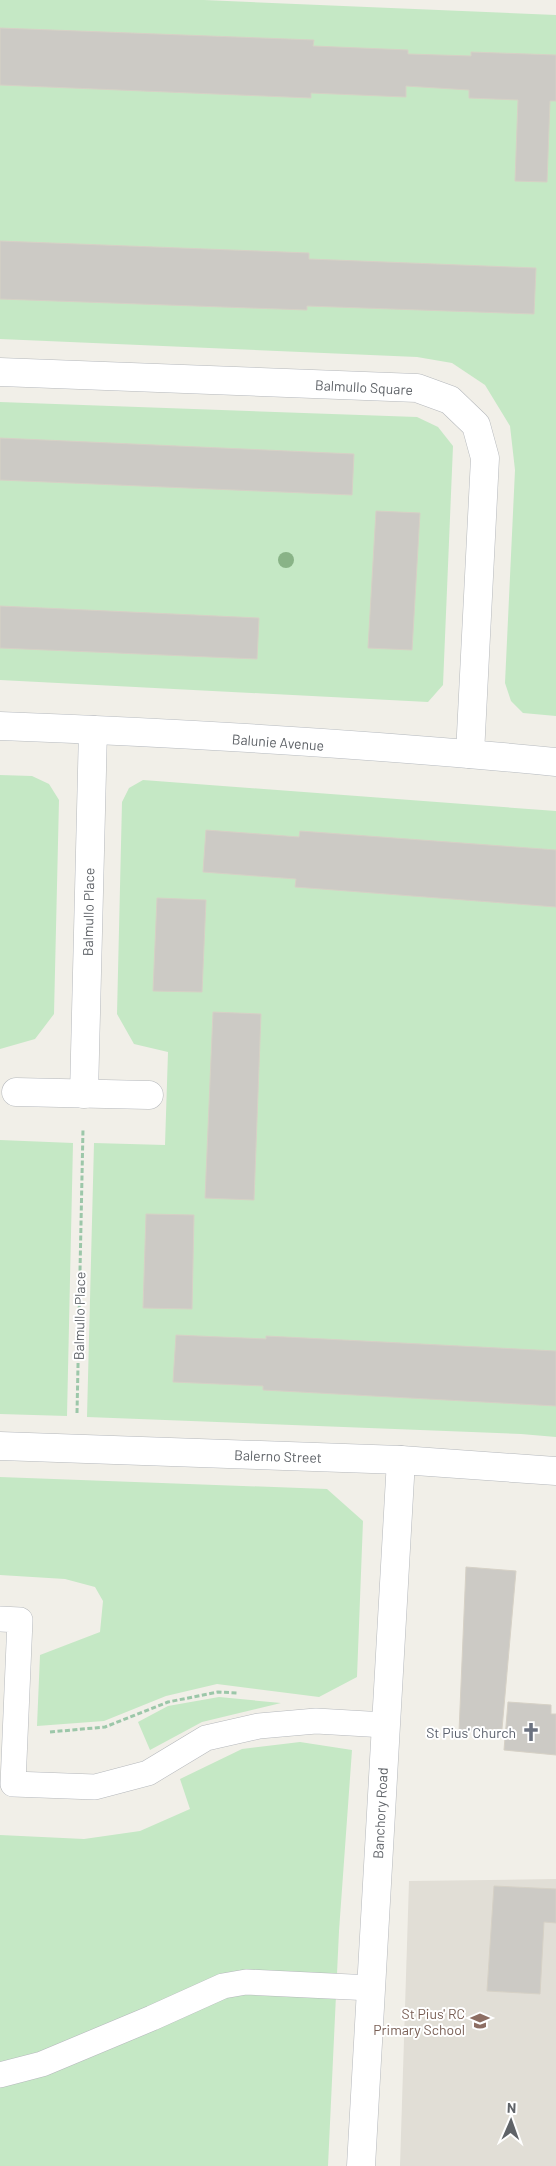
<svg xmlns="http://www.w3.org/2000/svg" width="556" height="2166" font-family="Barlow,sans-serif">
	<style>
		.education { fill: #e1ded6 }
		.green { fill: #c5e8c5 }
		.building { fill: #cccac5; stroke: #d6d1c6 }
		.lines { fill: none; stroke-linecap: round; stroke-linejoin: round }
		.lane-casing { stroke: #b5b8bc; stroke-width: 26 }
		.street-casing { stroke: #b5b8bc; stroke-width: 29 }
		.secondary-casing { stroke: #b6babf; stroke-width: 29 }
		.path { stroke: #9cc7a9; stroke-width: 3; stroke-dasharray: 5 2.5; stroke-linecap: butt }
		.lane { stroke: #fff; stroke-width: 25 }
		.street { stroke: #fff; stroke-width: 28 }
		.secondary { stroke: #fff; stroke-width: 28 }
		.tree { fill: #89b387 }
		.labels { text-anchor: middle; dominant-baseline: central; stroke-width: 4; stroke-linejoin: round; paint-order: stroke }
		.street-label { font-size: 14px; fill: #5f6368; stroke: #fff }
		.worship-label { font-size: 14px; fill: #5b616d; stroke: #fff; text-anchor: end }
		.education-label { font-size: 14px; fill: #785e54; stroke: #fff; text-anchor: end }
	</style>
	<rect width="100%" height="100%" fill="#f1efe8"/>
	<!-- education -->
	<polygon class="education" points="556,1879 556,2166 400,2166 409,1881"/>
	<!-- green -->
	<g class="green">
		<polygon points="0,0 204,0 556,15 556,716 523,713 511,701 505,683 515,470 510,426 485,385 452,363 417,357 0,339"/>
		<polygon points="0,402 417,417 438,427 453,446 443,685 428,702 0,680"/>
		<polygon points="0,775 32,776 49,784 59,800 54,1014 35,1039 0,1049 0,1053"/>
		<polygon points="143,780 556,811 556,1437 521,1434 87,1417 94,1143 165,1145 168,1052 134,1044 117,1014 122,802 129,788"/>
		<polygon points="0,1140 73,1143 67,1416 0,1414"/>
		<polygon points="0,1477 327,1489 363,1521 357,1677 319,1697 217,1684 166,1696 104,1721 37,1726 40,1655 100,1632 103,1601 95,1587 65,1579 0,1575"/>
		<polygon points="219,1697 281,1703 202,1722 150,1750 138,1722 168,1706"/>
		<polygon points="300,1742 352,1750 339,1931 328,2166 0,2166 0,1835 84,1839 140,1831 190,1809 180,1779 242,1749"/>
	</g>
	<!-- building -->
	<g class="building">
		<polygon points="0,28 314,40 313,46 408,50 408,54 471,56 471,52 556,55 556,101 550,101 547,182 515,181 518,100 469,98 469,90 406,86 406,97 311,93 311,98 0,85"/>
		<polygon points="0,241 309,253 309,259 536,268 534,314 307,306 307,310 0,299"/>
		<polygon points="0,438 354,454 352,495 0,480"/>
		<polygon points="376,511 420,513 412,650 368,648"/>
		<polygon points="0,606 259,618 257,659 0,648"/>
		<polygon points="206,830 299,837 300,831 556,850 556,907 295,887 296,879 203,872"/>
		<polygon points="157,898 206,900 202,992 153,991"/>
		<polygon points="213,1012 261,1014 254,1200 205,1198"/>
		<polygon points="146,1214 194,1215 192,1309 143,1308"/>
		<polygon points="176,1335 266,1339 266,1336 556,1351 556,1406 263,1390 263,1386 173,1382"/>
		<polygon points="466,1567 516,1571 502,1729 459,1732"/>
		<polygon points="508,1702 551,1705 551,1714 556,1714 556,1755 504,1750"/>
		<polygon points="494,1886 556,1889 556,1923 544,1922 540,1994 487,1991"/>
	</g>
	<g class="lines">
		<!-- lane casing -->
		<g class="lane-casing">
			<g id="lane">
				<polyline points="0,1619 20,1620 13,1784 95,1787 148,1773 206,1738 259,1726 316,1721 385,1725"/>
				<polyline points="0,2075 42,2064 152,2018 223,1986 246,1982 372,1988"/>
			</g>
		</g>
		<!-- street casing -->
		<g class="street-casing">
			<g id="street">
				<polyline points="0,372 417,388 450,400 476,425 485,458 470,754"/>
				<polyline points="16,1092 149,1095"/>
				<polyline points="84,1094 93,730"/>
				<polyline points="0,1446 401,1460 556,1471"/>
				<polyline points="361,2166 401,1460"/>
			</g>
		</g>
		<!-- secondary casing -->
		<g class="secondary-casing">
			<path id="secondary" d="M0,726C185,733 371,744 556,762"/>
		</g>
		<!-- path -->
		<g class="path">
			<polyline points="77,1413 83,1129"/>
			<polyline points="50,1732 105,1727 168,1702 218,1692 238,1693"/>
		</g>
		<!-- lane -->
		<use href="#lane" class="lane"/>
		<!-- street -->
		<use href="#street" class="street"/>
		<!-- secondary -->
		<use href="#secondary" class="secondary"/>
	</g>
	<!-- trees -->
	<circle class="tree" cx="286" cy="560" r="8"/>
	<!-- icons -->
	<defs>
		<g id="church-bare" transform="scale(1.5)"><path d="M-1.2-6h2.4v3.5h3.3v2.4h-3.3V6h-2.4V-.1h-3.3v-2.4h3.3Z" fill="#6b7280" stroke="#fff" stroke-width="2.5" paint-order="stroke"/></g>
		<g id="school-bare" transform="scale(1.5)"><path d="M0-5L7-2L0 1L-7-2ZM-4 1L0 2.5L4 1V4Q0 6-4 4Z" fill="#8d6e63" stroke="#fff" stroke-width="2.5" paint-order="stroke"/></g>
	</defs>
	<g fill-rule="evenodd">
		<use href="#church-bare" x="531" y="1732"/>
		<use href="#school-bare" x="480" y="2021"/>
	</g>
	<g class="labels">
		<!-- street labels -->
		<g class="street-label">
			<text transform="translate(364 387) rotate(3)">Balmullo Square</text>
			<text transform="translate(278 742) rotate(4)">Balunie Avenue</text>
			<text transform="translate(88 912) rotate(-89)">Balmullo Place</text>
			<text transform="translate(79 1316) rotate(-89)">Balmullo Place</text>
			<text transform="translate(278 1456) rotate(2)">Balerno Street</text>
			<text transform="translate(380 1813) rotate(-87)">Banchory Road</text>
		</g>
		<!-- worship labels -->
		<g class="worship-label">
			<text x="516" y="1732">St Pius' Church</text>
		</g>
		<!-- education labels -->
		<g class="education-label">
			<text x="465" y="2013">St Pius' RC<tspan x="465" dy="16">Primary School</tspan></text>
		</g>
	</g>
	<!-- north arrow -->
	<g transform="translate(511 2121) rotate(2)" stroke="#ffffff" stroke-width="4" paint-order="stroke">
	<path d="M0-4L9 19L0 12L-9 19Z" fill="#5f6368"/>
	<text y="-8" font-size="14" font-weight="bold" text-anchor="middle" fill="#5f6368">N</text>
	</g>
</svg>
